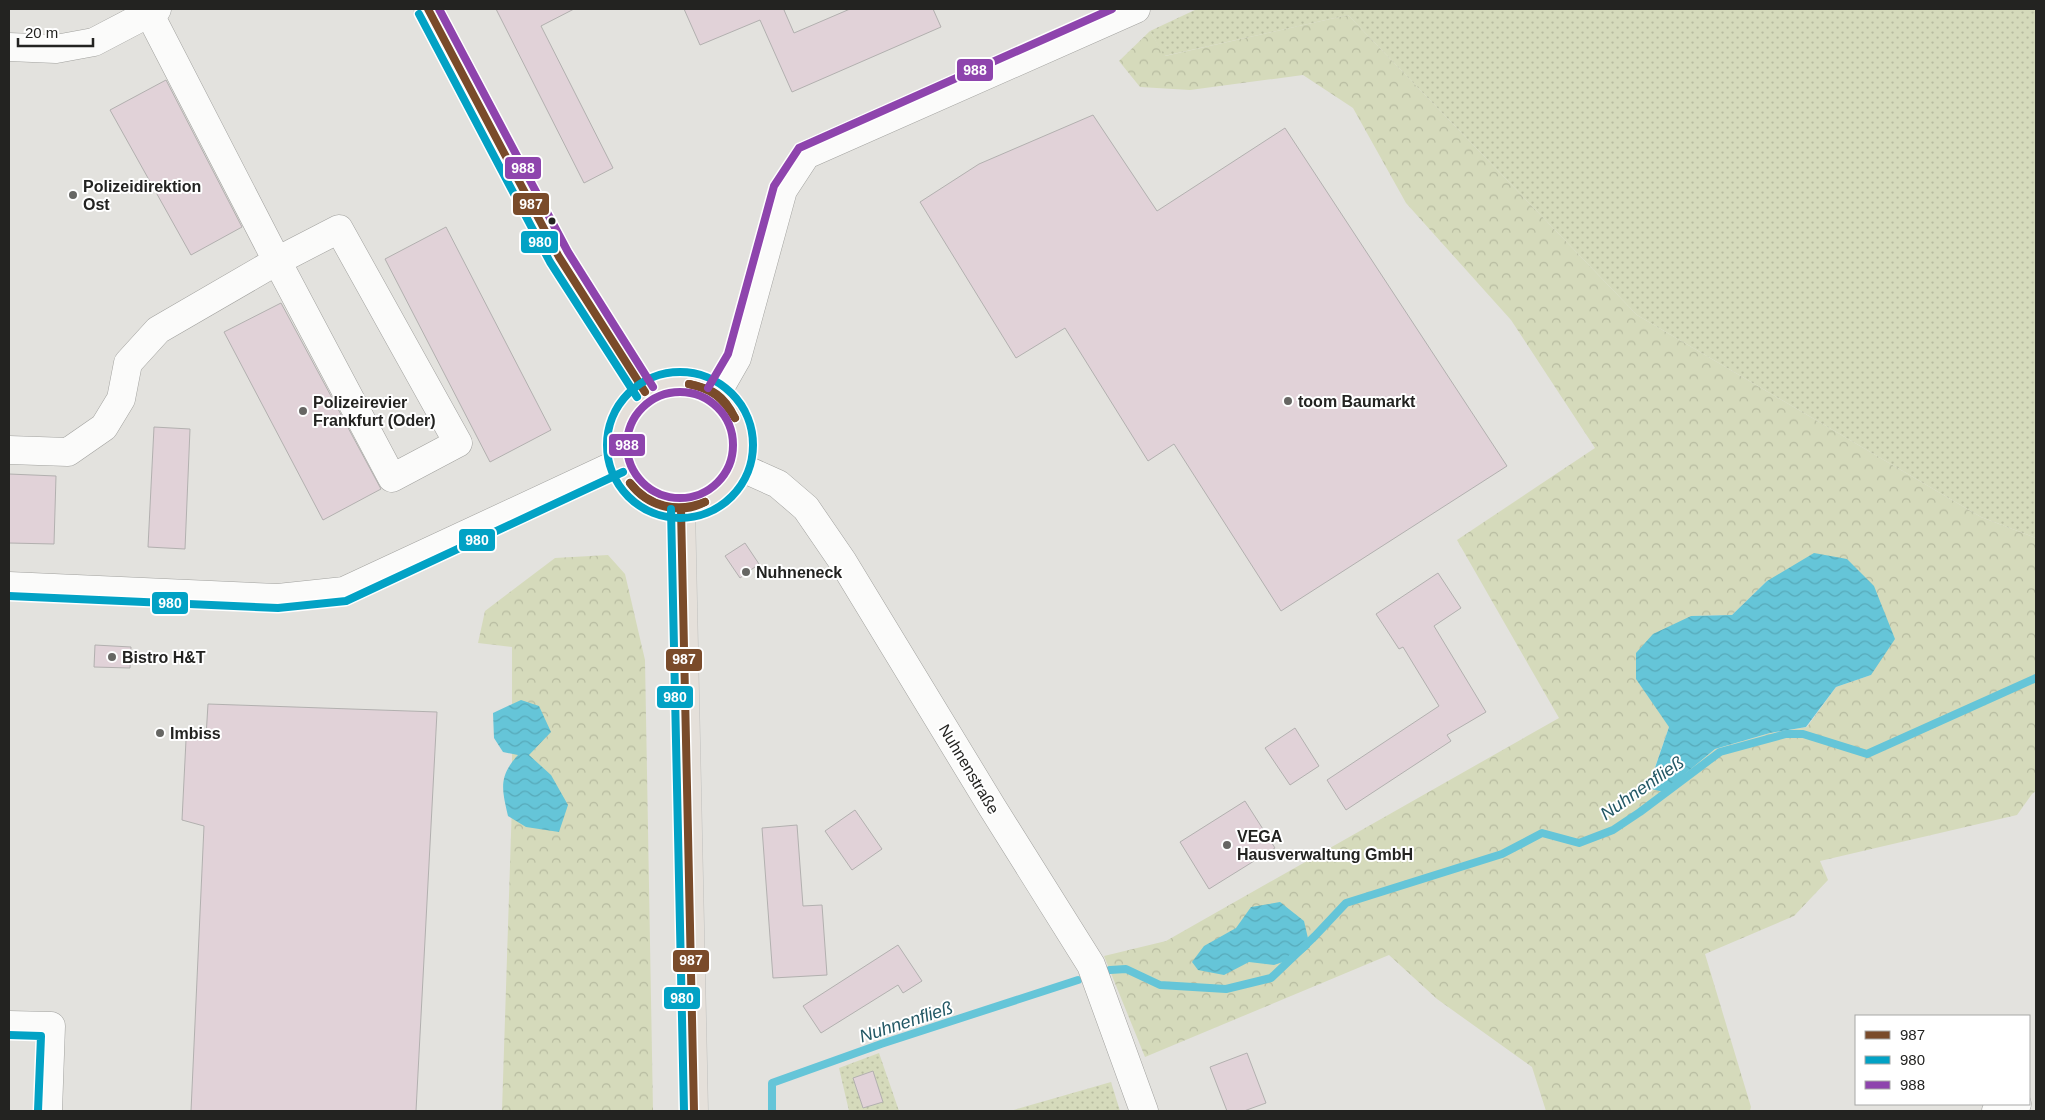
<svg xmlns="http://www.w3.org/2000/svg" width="2045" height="1120" font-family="Arial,sans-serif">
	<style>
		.forest { fill: url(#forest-crowns); fill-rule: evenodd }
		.park { fill: url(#park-dots) }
		.water { fill: url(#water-waves) }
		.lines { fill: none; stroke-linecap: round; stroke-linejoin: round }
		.stream { stroke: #65c5d8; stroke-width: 8 }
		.building { fill: #e1d2d8; stroke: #b2b0af }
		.minor-casing { stroke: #a1a19e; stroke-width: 29 }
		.major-casing { stroke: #c0c0be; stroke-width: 29 }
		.minor { stroke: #fbfbfa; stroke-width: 28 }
		.major { stroke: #e5e0da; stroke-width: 28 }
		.bus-1-casing { stroke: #fff; stroke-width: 11 }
		.bus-2-casing { stroke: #fff; stroke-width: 11 }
		.bus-3-casing { stroke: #fff; stroke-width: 11 }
		.bus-1 { stroke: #7a4b2a; stroke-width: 8 }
		.bus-2 { stroke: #02a2c5; stroke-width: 8 }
		.bus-3 { stroke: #8e44ad; stroke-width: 8 }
		.poi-dot { fill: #666663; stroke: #fff; stroke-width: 2 }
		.bus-dot { fill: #232321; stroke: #fff; stroke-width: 2 }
		.labels { text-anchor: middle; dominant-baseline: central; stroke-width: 4; stroke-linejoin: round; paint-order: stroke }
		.poi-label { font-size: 16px; font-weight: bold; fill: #232321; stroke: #fff; text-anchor: start }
		.street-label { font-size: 16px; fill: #232321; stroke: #fff }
		.water-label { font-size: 18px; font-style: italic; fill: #235865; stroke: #fff }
		.line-badge { stroke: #fff; stroke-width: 2 }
		.badge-label { font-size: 14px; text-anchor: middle; font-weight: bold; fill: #fff }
	</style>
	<defs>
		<pattern id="forest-crowns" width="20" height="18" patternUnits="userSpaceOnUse" patternTransform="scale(1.25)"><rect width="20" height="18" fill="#d5dabb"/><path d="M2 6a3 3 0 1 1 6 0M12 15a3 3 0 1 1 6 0" fill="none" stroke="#b7bba0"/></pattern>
		<pattern id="park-dots" width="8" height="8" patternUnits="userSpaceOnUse" patternTransform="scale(1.25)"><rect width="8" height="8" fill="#d5dabb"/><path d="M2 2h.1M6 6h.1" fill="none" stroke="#b7bba0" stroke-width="1.8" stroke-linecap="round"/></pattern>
		<pattern id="water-waves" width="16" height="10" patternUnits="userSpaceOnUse" patternTransform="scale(1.25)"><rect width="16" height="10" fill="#65c5d8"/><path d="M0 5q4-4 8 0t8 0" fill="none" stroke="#57a9b9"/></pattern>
	</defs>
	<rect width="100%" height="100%" fill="#e3e2de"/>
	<!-- forest -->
	<g class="forest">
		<path d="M1348,15L1637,315L1981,517L2036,538V791L2032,794L2017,815L1820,861L1828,880L1794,916L1705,954L1751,1107L1750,1111H1546L1532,1067L1437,999L1389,955L1145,1057L1104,956L1166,941L1559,718L1457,540L1595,448L1511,320L1406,203L1353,108L1303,75L1190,90L1140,87L1119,61L1150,31L1165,56ZM1767,581L1871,675L1836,687L1807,727L1770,733L1715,749L1663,791L1648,787L1669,727L1691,616L1732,615Z"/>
		<polygon points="608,555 625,574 645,660 653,1111 502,1111 512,803 512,647 478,643 485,611 555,558"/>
	</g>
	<!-- park -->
	<g class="park">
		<polygon points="1197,9 2036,9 2036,538 1981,517 1637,315 1348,15 1164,56 1150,31"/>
		<polygon points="879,1053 899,1111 849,1111 839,1068"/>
		<polygon points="1111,1082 1120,1111 1010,1111"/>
	</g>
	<!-- water -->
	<g class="water">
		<polygon points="1814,553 1847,559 1874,586 1895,639 1871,675 1836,687 1806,727 1770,733 1715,749 1663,792 1648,788 1669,727 1636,679 1636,653 1653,634 1691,616 1732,615 1767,581"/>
		<path d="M521,700L539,706L551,732L529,755L551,775L568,805L559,832L526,827L508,816C502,789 498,777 518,755L503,752L494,738L493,713Z"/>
		<polygon points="1280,902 1304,921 1310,947 1298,957 1274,965 1249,962 1224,975 1198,970 1192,962 1204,946 1236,928 1251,907"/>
	</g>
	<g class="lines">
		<!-- stream -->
		<g class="stream">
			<polyline points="1110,970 1126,969 1160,985 1226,989 1271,978 1315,936 1346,903 1502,854 1542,833 1579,843 1613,830 1640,812 1720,752 1786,734 1803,734 1867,754 2036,678"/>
			<polyline points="772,1111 772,1083 881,1044 1078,980"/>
		</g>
	</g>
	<!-- building -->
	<g class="building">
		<polygon points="496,9 574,9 541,26 613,168 584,183"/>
		<polygon points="684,9 786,9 784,10 794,33 850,9 933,9 941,27 792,92 760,20 700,45"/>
		<polygon points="166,80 242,227 191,255 110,110"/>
		<polygon points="1093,115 1157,211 1285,128 1507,466 1281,611 1174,444 1148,461 1065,328 1016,358 920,202 979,164"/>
		<polygon points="446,227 551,430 490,462 385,259"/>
		<polygon points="281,303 381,489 323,520 224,332"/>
		<polygon points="154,427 190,429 185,549 148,547"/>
		<polygon points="9,474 56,476 54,544 9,543"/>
		<polygon points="745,543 759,564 740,578 725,556"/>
		<polygon points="1438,573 1461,608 1434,626 1486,712 1447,735 1451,741 1346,810 1327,780 1439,706 1403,647 1399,649 1376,614"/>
		<polygon points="95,645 131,647 130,668 94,667"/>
		<polygon points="208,704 437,712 416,1111 191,1111 204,826 182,820 186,740 206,737"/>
		<polygon points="1295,728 1319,766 1290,785 1265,748"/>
		<polygon points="1245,801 1275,848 1209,889 1180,842"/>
		<polygon points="855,810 882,849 852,870 825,831"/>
		<polygon points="797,825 803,906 822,905 827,975 773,978 762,828"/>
		<polygon points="898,945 922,981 903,993 898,985 821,1033 803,1006"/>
		<polygon points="1247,1053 1266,1103 1244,1111 1227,1111 1210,1067"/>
		<polygon points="873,1071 883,1102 863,1108 853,1078"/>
	</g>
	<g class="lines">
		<!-- minor casing -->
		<g class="minor-casing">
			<g id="minor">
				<polyline points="9,47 56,49 94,42 157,9"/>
				<polyline points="717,393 737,358 783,190 806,155 1136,9"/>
				<polyline points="9,450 68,452 104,427 121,399 128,363 158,330 277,261 339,229 458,443 392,478 277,261 147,9"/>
				<polyline points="740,467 778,484 806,508 843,562 992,807 1091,965 1144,1111"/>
				<polyline points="9,586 278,598 344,591 619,463"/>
				<polyline points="9,1025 51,1026 48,1111"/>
				<polyline points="1996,1111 2017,1104"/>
			</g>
		</g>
		<!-- major casing -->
		<g class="major-casing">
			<g id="major">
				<polyline points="428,9 559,257 645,392"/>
				<circle cx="680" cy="445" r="63"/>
				<polyline points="681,509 694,1111"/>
			</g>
		</g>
		<!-- minor -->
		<use href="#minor" class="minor"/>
		<!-- major -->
		<use href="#major" class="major"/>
		<!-- bus-1 casing -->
		<g class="bus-1-casing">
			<g id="bus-1">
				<polyline points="428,9 559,257 645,392"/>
				<path d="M689,384C713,389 724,395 735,418"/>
				<path d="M689,384C712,389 722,397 735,418"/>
				<path d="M630,483C649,507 678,513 705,502"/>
				<path d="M630,483C647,506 679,516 705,502"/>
				<polyline points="681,509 694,1111"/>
			</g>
		</g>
		<!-- bus-2 casing -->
		<g class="bus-2-casing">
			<g id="bus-2">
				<polyline points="419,14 550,262 637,397"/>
				<circle cx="680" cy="445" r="73"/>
				<polyline points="671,509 684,1111"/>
				<polyline points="9,596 278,608 346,601 623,472"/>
				<polyline points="9,1035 41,1036 38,1111"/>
			</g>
		</g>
		<!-- bus-3 casing -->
		<g class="bus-3-casing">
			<g id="bus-3">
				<polyline points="439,9 568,252 653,387"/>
				<polyline points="708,388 728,354 774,186 799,148 1112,9"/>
				<circle cx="680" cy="445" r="53"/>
			</g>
		</g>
		<!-- bus-1 -->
		<use href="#bus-1" class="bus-1"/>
		<!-- bus-2 -->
		<use href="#bus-2" class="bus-2"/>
		<!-- bus-3 -->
		<use href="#bus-3" class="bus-3"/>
	</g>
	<!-- markers -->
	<g class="poi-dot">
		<circle cx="73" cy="195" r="5"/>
		<circle cx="1288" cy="401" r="5"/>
		<circle cx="303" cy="411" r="5"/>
		<circle cx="746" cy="572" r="5"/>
		<circle cx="112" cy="657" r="5"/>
		<circle cx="160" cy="733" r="5"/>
		<circle cx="1227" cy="845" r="5"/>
	</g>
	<circle class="bus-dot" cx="552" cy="221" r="4.5"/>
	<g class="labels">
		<!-- poi labels -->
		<g class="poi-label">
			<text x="83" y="186">Polizeidirektion<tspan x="83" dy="18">Ost</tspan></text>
			<text x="1298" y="401">toom Baumarkt</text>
			<text x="313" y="402">Polizeirevier<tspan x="313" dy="18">Frankfurt (Oder)</tspan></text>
			<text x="756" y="572">Nuhneneck</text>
			<text x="122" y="657">Bistro H&amp;T</text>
			<text x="170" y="733">Imbiss</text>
			<text x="1237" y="836">VEGA<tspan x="1237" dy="18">Hausverwaltung GmbH</tspan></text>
		</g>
		<!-- street labels -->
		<g class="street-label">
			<text transform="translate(969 769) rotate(59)">Nuhnenstraße</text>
		</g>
		<!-- water labels -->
		<g class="water-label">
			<text transform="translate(1642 788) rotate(-35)">Nuhnenfließ</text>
			<text transform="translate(906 1022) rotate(-18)">Nuhnenfließ</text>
		</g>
	</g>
	<g class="line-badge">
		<rect x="956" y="58" width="38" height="24" rx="5" fill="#8e44ad"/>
		<rect x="504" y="156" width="38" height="24" rx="5" fill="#8e44ad"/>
		<rect x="512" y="192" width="38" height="24" rx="5" fill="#7a4b2a"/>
		<rect x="520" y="230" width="39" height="24" rx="5" fill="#02a2c5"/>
		<rect x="608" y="433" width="38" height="24" rx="5" fill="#8e44ad"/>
		<rect x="458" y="528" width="38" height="24" rx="5" fill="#02a2c5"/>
		<rect x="151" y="591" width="38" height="24" rx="5" fill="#02a2c5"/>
		<rect x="665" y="648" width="38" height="24" rx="5" fill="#7a4b2a"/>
		<rect x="656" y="685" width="38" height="24" rx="5" fill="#02a2c5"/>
		<rect x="672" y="949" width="38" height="24" rx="5" fill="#7a4b2a"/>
		<rect x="663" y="986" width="38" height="24" rx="5" fill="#02a2c5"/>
	</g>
	<g class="badge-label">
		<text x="975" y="75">988</text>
		<text x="523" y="173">988</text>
		<text x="531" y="209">987</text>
		<text x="540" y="247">980</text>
		<text x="627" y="450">988</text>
		<text x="477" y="545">980</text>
		<text x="170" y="608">980</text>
		<text x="684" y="664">987</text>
		<text x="675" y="702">980</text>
		<text x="691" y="965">987</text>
		<text x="682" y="1003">980</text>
	</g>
	<!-- border -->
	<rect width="2045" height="1120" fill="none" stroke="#232321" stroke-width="20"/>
	<!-- legend -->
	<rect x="1855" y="1015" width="175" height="90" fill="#ffffff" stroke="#a7a7a6"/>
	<rect x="1865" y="1031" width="25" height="8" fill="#7a4b2a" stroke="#a7a7a6"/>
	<text x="1900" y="1040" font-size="15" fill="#232321">987</text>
	<rect x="1865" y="1056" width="25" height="8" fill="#02a2c5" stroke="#a7a7a6"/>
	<text x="1900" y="1065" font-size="15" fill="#232321">980</text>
	<rect x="1865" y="1081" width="25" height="8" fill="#8e44ad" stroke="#a7a7a6"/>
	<text x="1900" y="1090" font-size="15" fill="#232321">988</text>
	<!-- scale -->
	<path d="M18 38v8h75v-8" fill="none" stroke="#232321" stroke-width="2.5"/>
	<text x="25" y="38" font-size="15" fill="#232321" stroke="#ffffff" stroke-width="4" paint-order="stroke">20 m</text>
</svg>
